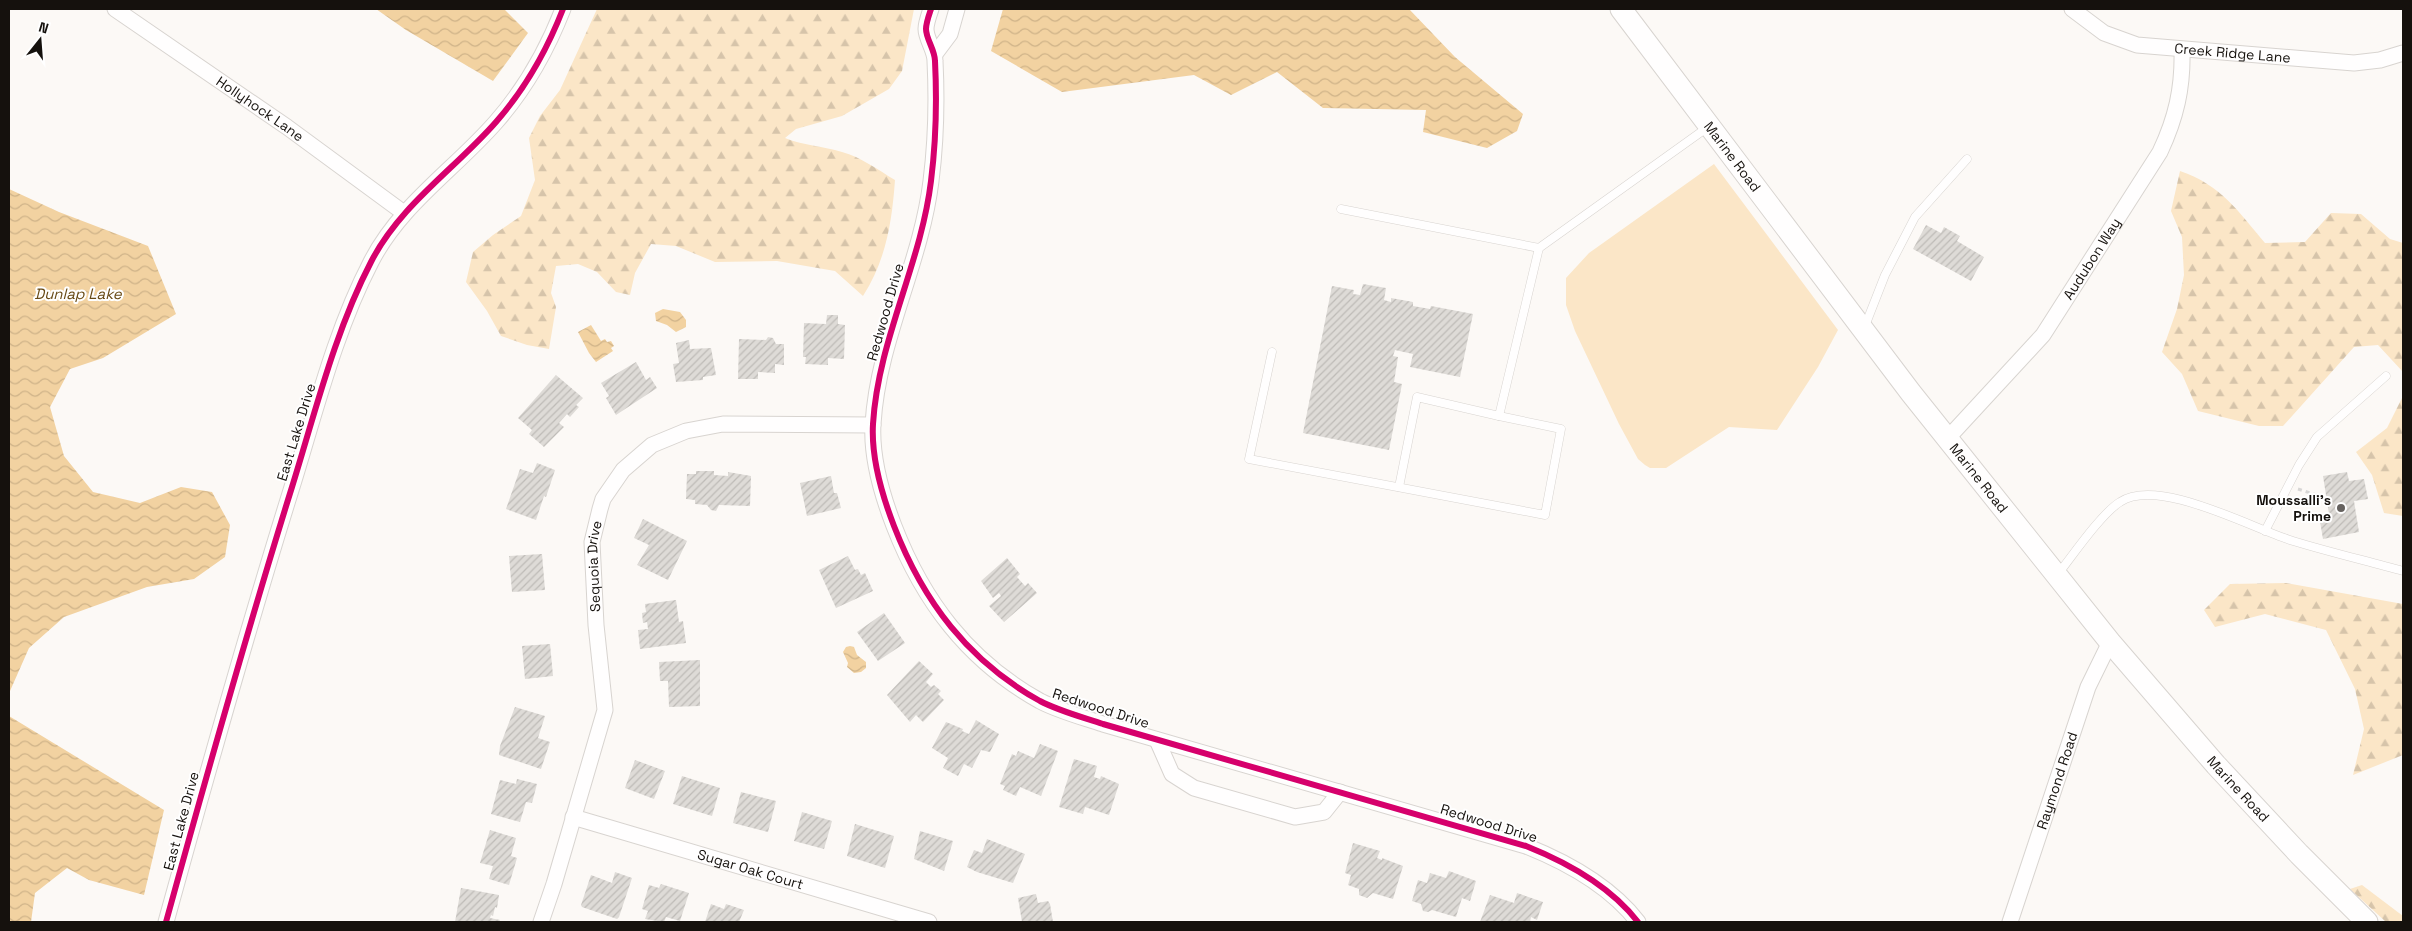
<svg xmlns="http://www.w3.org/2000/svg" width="2412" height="931" font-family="'Space Grotesk',sans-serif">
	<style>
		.green { fill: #fbe6c7 }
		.forest { fill: url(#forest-firs) }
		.water { fill: url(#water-waves) }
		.building { fill: url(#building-hatch) }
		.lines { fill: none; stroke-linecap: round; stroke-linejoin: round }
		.service-casing { stroke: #d8d4d0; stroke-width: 9 }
		.minor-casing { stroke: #d8d4d0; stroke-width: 17 }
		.secondary-casing { stroke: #d8d4d0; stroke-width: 23 }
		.path { stroke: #d7d6d5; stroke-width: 3; stroke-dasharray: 4 4; stroke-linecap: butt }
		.service { stroke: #fffefe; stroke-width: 8 }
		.minor { stroke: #fffefe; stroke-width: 15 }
		.secondary { stroke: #fffefe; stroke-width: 21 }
		.cycleway-casing { stroke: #fff; stroke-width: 9 }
		.cycleway { stroke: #d6006c; stroke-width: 6 }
		.poi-dot { fill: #66625f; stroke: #fff; stroke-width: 2 }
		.labels { text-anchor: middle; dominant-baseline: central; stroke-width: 4; stroke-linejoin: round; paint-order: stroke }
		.street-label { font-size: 14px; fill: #15110d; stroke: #fff }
		.poi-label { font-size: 14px; font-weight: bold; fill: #15110d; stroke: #fff; text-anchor: end }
		.water-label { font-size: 15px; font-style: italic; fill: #684a16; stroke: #fff }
	</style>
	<defs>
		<pattern id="forest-firs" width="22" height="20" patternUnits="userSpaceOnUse" patternTransform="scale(1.25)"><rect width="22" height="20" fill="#fbe6c7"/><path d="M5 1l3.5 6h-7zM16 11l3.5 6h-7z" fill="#d6c4aa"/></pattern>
		<pattern id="water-waves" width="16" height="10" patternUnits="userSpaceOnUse" patternTransform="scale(1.25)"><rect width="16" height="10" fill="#f2d2a1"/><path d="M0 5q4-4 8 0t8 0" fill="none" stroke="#cfb389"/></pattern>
		<pattern id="building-hatch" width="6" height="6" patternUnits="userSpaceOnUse" patternTransform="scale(1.25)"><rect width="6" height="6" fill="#dedbd7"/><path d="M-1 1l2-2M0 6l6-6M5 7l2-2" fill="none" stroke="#bebbb7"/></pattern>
	</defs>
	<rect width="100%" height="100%" fill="#fcf9f6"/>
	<!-- green -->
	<polygon class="green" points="1714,164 1838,330 1818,367 1777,430 1729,427 1666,468 1650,468 1645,465 1638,459 1619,424 1575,331 1566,305 1566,278 1589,253"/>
	<!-- forest -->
	<g class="forest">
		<path d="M597,9H914L902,71L889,89L842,116L796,129L785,138C805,146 823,146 842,152C861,157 878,170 895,180C892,222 886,260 863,296L835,271L777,261L715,262L676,246L651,244L635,273L630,295L616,292L597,272L578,264L556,266L551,293L556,307L549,349L527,345L501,336L487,311L466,282L473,252L493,235L521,216L535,180L529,138L540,116L560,90Z"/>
		<path d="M2180,171C2221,185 2238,211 2265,243L2305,242L2331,213L2361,214L2390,239L2403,243V372L2378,345L2354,347L2283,426H2259L2198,411L2182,374L2162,352L2177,309L2184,275L2182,237L2171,211Z"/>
		<polygon points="2403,396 2403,516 2384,513 2372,475 2356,452 2387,428"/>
		<polygon points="2286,583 2403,604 2403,755 2353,775 2364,729 2355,689 2326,630 2265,614 2215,627 2204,610 2230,584"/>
		<polygon points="2362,885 2403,916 2403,922 2386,922 2350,889"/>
	</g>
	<!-- water -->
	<g class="water">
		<polygon points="376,9 504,9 528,33 493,81 406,30"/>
		<polygon points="1003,9 1409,9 1455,57 1523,114 1517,131 1487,148 1423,132 1426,110 1323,108 1277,72 1231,95 1194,75 1062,92 991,51"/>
		<polygon points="9,189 59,212 148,246 176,314 103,358 70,369 50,407 64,456 93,492 140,503 181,487 212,492 230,525 225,557 194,579 147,587 64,617 29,648 10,691 9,704"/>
		<polygon points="663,309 680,312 686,320 686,327 676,332 667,325 656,321 655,313"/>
		<polygon points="591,325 601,341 605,339 607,342 611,341 614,346 611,348 613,351 596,362 589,353 578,332"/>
		<polygon points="850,646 854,647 857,655 866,662 866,668 861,672 854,673 847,667 848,663 843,652 846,647"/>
		<polygon points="9,716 164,810 144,895 89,880 67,868 35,893 31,922 9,922"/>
	</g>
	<!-- building -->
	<g class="building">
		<polygon points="1926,225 1941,233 1944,227 1960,236 1957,241 1984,257 1971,281 1913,249"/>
		<polygon points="1363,284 1386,288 1384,300 1391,302 1391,298 1413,302 1413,306 1430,309 1431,306 1473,314 1460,377 1410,367 1413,354 1395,350 1393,356 1398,357 1394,382 1402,384 1389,450 1303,433 1332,286 1354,290 1353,294 1360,295"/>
		<polygon points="827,315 838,315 838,324 845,325 844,359 828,358 828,365 805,364 806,357 803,357 804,323 826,324"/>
		<polygon points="768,337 773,338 776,344 784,344 784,365 775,364 775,373 758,372 758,379 738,379 739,339 766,340"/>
		<polygon points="689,340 690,349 711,348 716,375 703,377 703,380 676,382 673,364 679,363 676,343"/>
		<polygon points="636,362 646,380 650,377 657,388 616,415 606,398 609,396 601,383"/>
		<polygon points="556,375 583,398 576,405 579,407 570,417 567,414 559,423 564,427 544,447 529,434 532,430 518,418"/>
		<polygon points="537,463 555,470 546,497 544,496 536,520 506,509 520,469 533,473"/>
		<polygon points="696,471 714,471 714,475 728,476 728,472 751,476 750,506 719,505 716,511 711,510 707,505 695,504 695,500 686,499 687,474 696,474"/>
		<polygon points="2347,472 2349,481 2364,479 2368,499 2354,501 2359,532 2323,539 2319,516 2329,514 2323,476"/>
		<polygon points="831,476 834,493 837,493 841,508 807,516 800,483"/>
		<polygon points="643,519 687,541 668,580 637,565 649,545 634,538"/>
		<polygon points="542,554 545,590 512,592 509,556"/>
		<polygon points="848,556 855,570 858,569 861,575 865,573 873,591 836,608 819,570"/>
		<polygon points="1007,558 1020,574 1017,577 1025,586 1028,583 1037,593 1004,622 989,606 1001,596 999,593 993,598 981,581"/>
		<polygon points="676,600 679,622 683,621 686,643 640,649 638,630 648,629 647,622 643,623 642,613 646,612 645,604"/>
		<polygon points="884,613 905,643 878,661 857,632"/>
		<polygon points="550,644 553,676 525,679 522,646"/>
		<polygon points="700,660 700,706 669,707 668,681 660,681 659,662"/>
		<polygon points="919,661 933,674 926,682 931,687 934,685 941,691 938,694 944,700 923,722 916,715 910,722 887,695"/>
		<polygon points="515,707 545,716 538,738 550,742 541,769 499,755 500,746"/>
		<polygon points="976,720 999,734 990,752 981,750 972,768 964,764 958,776 943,768 948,758 932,748 946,722 963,729 962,731 969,734"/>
		<polygon points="1040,744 1058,751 1041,796 1020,787 1016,796 1003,790 1005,786 1000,784 1012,754 1016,756 1018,751 1034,758"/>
		<polygon points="1074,759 1097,766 1094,777 1100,779 1101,776 1119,784 1109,815 1085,807 1083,814 1059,807"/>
		<polygon points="635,760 665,771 654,799 625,788"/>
		<polygon points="682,776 720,788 712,816 673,804"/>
		<polygon points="517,779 537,784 532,803 526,802 520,822 491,814 500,780 516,784"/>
		<polygon points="741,792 776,801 768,832 733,823"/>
		<polygon points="802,812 832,821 824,849 794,841"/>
		<polygon points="855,824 894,836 885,868 847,856"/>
		<polygon points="490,830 516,838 511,856 517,858 509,885 489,879 493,866 480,863"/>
		<polygon points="920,831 953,841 944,871 914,859"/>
		<polygon points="987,839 1025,854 1013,883 977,872 967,867 974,850 982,853"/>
		<polygon points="1353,843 1380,851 1377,858 1382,860 1382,858 1403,866 1393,899 1373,893 1367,898 1359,895 1359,889 1348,885 1351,875 1345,873"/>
		<polygon points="1449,871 1476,881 1470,901 1462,898 1456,917 1432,910 1428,912 1423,911 1421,904 1412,901 1418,880 1427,883 1430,873 1446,878"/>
		<polygon points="615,872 632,878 619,917 617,919 582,907 581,905 591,875 612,883"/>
		<polygon points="661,884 689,893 680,921 666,917 664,922 645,919 648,911 642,909 649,885 659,888"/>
		<polygon points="461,888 499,895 497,908 495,907 493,916 491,915 490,918 500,920 499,922 455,922"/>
		<polygon points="1517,893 1543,902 1537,920 1531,917 1530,922 1480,922 1490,895 1514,903"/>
		<polygon points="1036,894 1038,903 1048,901 1050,904 1053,922 1022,922 1018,898"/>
		<polygon points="711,904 724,909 726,904 744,910 739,922 705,922"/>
	</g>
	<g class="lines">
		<!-- service casing -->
		<g class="service-casing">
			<g id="service">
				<polyline points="1341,209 1539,248 1708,127"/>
				<polyline points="1865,326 1885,275 1915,217 1967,159"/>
				<polyline points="1272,352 1249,459 1545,515 1561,429 1499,416 1539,248"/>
				<polyline points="1399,487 1417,397 1499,416"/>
				<polyline points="2265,531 2299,465 2317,437 2386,376"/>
				<path d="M2058,574C2073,555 2101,514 2120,502C2158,476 2253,529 2293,541C2329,552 2367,561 2403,571"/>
			</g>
		</g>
		<!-- minor casing -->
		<g class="minor-casing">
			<g id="minor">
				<path id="s1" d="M115,9L287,127L404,213"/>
				<path d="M931,9C929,15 926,23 926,29C926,39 935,50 935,61C937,101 936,141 931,181C921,264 878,340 873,424C871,458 882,495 894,526C923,601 968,661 1040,701C1059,711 1082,717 1103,724L1526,846C1566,862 1611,887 1638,922"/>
				<path id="s2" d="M2072,9L2104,33L2137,45L2354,63L2380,60L2403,53"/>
				<polyline points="935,54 950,34 957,9"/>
				<path id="s3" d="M1947,439L2043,335L2160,152C2176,118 2183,88 2182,50"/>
				<polyline points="1157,740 1172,774 1194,788 1295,817 1324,812 1340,792"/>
				<path id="s4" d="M573,817L929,922"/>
				<path d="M166,922C206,777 247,631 292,487C315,413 335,331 371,262C400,205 455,169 496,122C525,89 547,50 563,9"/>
				<path id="s5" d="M541,922L554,884L605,710L596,625L592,542L600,509L603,499L623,470L652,445L686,431L723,424L873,425"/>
				<path id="s6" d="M2010,922L2088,687L2110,642"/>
			</g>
		</g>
		<!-- secondary casing -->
		<g class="secondary-casing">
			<g id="secondary">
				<path id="s7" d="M1621,9L1911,393L2110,642L2216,765L2299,854L2367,922"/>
			</g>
		</g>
		<!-- path -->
		<polyline class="path" points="2298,489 2326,498"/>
		<!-- service -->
		<use href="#service" class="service"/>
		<!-- minor -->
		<use href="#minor" class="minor"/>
		<!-- secondary -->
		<use href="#secondary" class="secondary"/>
		<!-- cycleway casing -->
		<g class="cycleway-casing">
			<g id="cycleway">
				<path d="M931,9C929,15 926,23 926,29C926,39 935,50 935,61C937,101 936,141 931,181C921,264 878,340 873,424C871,458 882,495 894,526C923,601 968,661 1040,701C1059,711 1082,717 1103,724L1526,846C1566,862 1611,887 1638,922"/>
				<path d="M166,922C206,777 247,631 292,487C315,413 335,331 371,262C400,205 455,169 496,122C525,89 547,50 563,9"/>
			</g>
		</g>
		<!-- cycleway -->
		<use href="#cycleway" class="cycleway"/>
	</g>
	<!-- markers -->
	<circle class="poi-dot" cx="2341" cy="508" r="5"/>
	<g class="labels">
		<!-- street labels -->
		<g class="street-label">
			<text stroke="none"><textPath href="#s2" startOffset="171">Creek Ridge Lane</textPath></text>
			<text stroke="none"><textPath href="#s1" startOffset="176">Hollyhock Lane</textPath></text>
			<text stroke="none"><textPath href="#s7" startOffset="185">Marine Road</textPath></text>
			<text stroke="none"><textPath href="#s3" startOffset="232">Audubon Way</textPath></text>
			<text transform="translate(885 312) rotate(-74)">Redwood Drive</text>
			<text transform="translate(296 432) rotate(-73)">East Lake Drive</text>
			<text stroke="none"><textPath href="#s7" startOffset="590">Marine Road</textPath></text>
			<text stroke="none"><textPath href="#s5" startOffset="366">Sequoia Drive</textPath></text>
			<text transform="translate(1101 708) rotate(18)">Redwood Drive</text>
			<text stroke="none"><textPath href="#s6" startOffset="149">Raymond Road</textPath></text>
			<text stroke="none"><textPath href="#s7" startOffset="995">Marine Road</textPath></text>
			<text transform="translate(181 821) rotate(-75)">East Lake Drive</text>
			<text transform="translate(1489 823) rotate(17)">Redwood Drive</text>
			<text stroke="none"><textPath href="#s4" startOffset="185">Sugar Oak Court</textPath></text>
		</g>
		<!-- poi labels -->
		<g class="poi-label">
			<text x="2331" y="500">Moussalli’s<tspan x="2331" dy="16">Prime</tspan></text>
		</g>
		<!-- water labels -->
		<g class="water-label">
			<text x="78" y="293">Dunlap Lake</text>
		</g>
	</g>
	<!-- border -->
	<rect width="2412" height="931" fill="none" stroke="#15110d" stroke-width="20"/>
	<!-- north arrow -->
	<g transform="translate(40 40) rotate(17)" stroke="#ffffff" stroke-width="4" paint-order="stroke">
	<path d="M0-4L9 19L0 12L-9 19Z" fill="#15110d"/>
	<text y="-8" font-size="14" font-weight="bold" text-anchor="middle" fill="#15110d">N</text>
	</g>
</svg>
